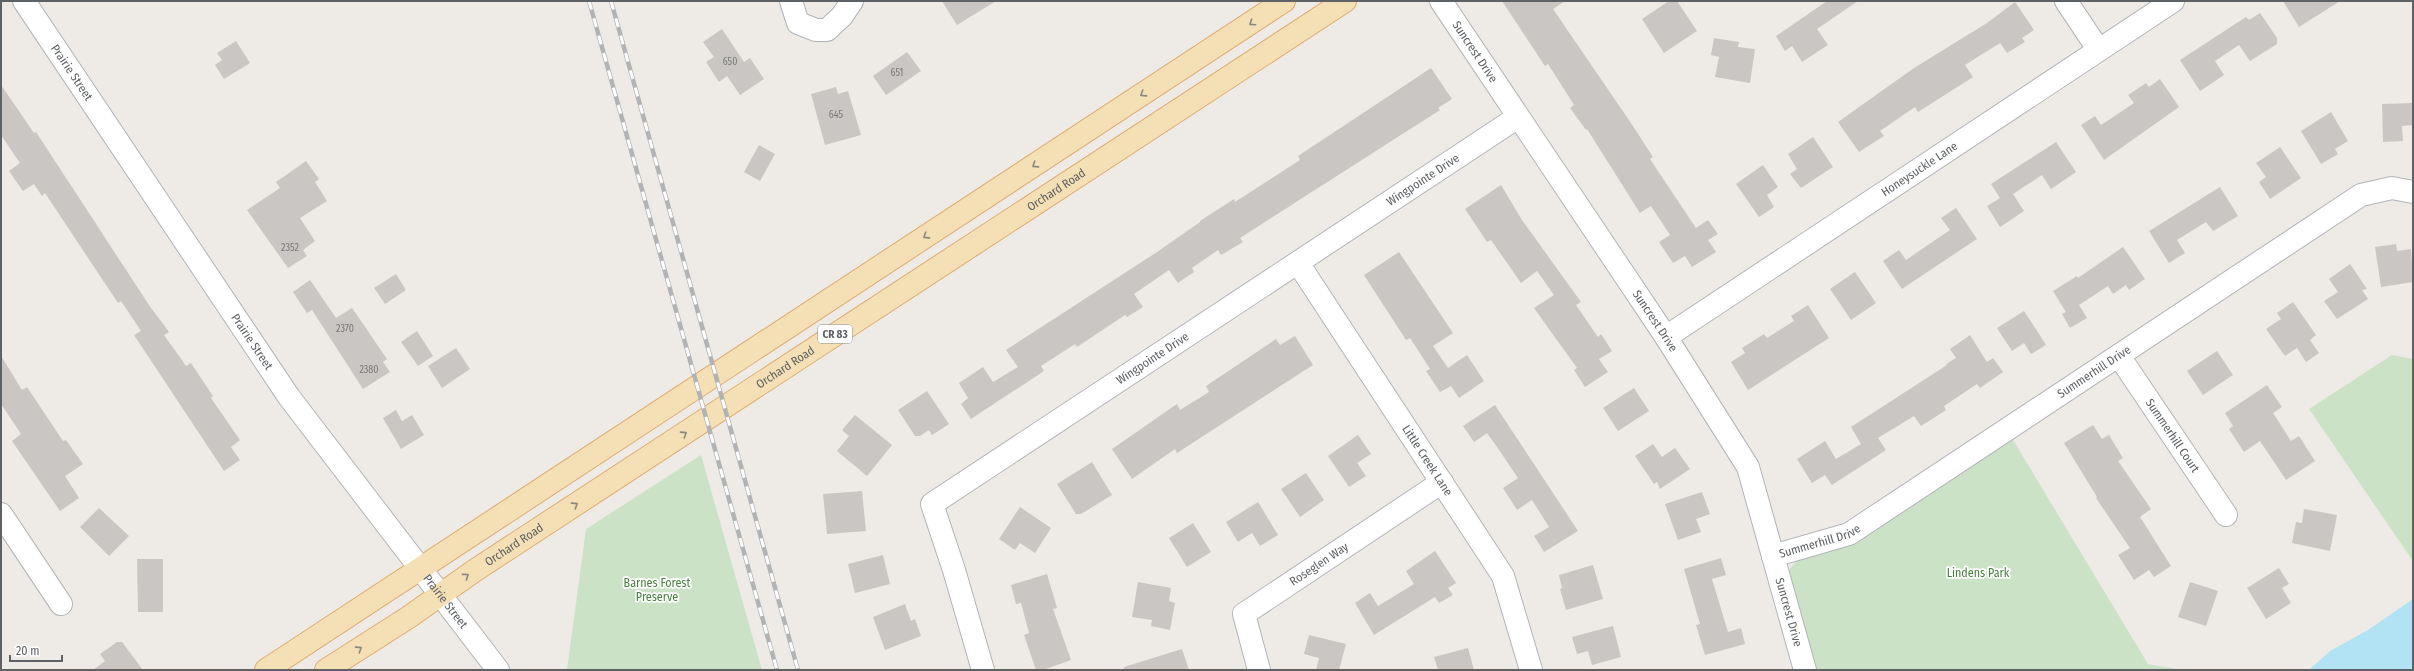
<svg xmlns="http://www.w3.org/2000/svg" width="2414" height="671" font-family="'Fira Sans Condensed',sans-serif">
	<style>
		.green { fill: #cce2c7 }
		.water { fill: #b1e3f4 }
		.building { fill: #cac6c3 }
		.lines { fill: none; stroke-linecap: round; stroke-linejoin: round }
		.minor-casing { stroke: #b1b4b7; stroke-width: 24 }
		.major-casing { stroke: #dfab6f; stroke-width: 24 }
		.minor { stroke: #fff; stroke-width: 22 }
		.major { stroke: #f5dfb5; stroke-width: 22 }
		.rail-casing { stroke: #b2b3b3; stroke-width: 4.5 }
		.rail { stroke: #fff; stroke-width: 3; stroke-dasharray: 9; stroke-linecap: butt }
		.oneway { stroke: #8b887d }
		.labels { text-anchor: middle; dominant-baseline: central; stroke-width: 3.5; stroke-linejoin: round; paint-order: stroke }
		.number-label { font-size: 10px; fill: #797b7c }
		.shield { fill: #fff; stroke: #8e9193; stroke-width: 1 }
		.shield-label { font-size: 11px; font-weight: bold; fill: #5e6265 }
		.street-label { font-size: 12px; fill: #5e6265; stroke: #fff }
		.park-label { font-size: 12px; fill: #4a8141; stroke: #fff }
	</style>
	<rect width="100%" height="100%" fill="#eeebe7"/>
	<!-- green -->
	<g class="green">
		<polygon points="2392,355 2413,359 2413,561 2309,409"/>
		<polygon points="2010,435 2148,664 2183,670 1813,670 1788,571 1797,560"/>
		<polygon points="701,455 762,670 567,670 586,529"/>
	</g>
	<!-- water -->
	<polygon class="water" points="2413,599 2413,670 2309,670 2330,651 2368,630"/>
	<!-- building -->
	<g class="building">
		<polygon points="942,1 996,1 957,25"/>
		<polygon points="1502,1 1565,1 1553,9 1631,123 1653,157 1650,159 1696,228 1708,220 1718,234 1708,240 1716,252 1692,267 1685,256 1673,263 1659,242 1670,235 1651,206 1640,213 1587,129 1586,130 1570,108 1574,105 1548,64 1545,66"/>
		<polygon points="1669,1 1677,1 1697,31 1664,53 1642,19"/>
		<polygon points="1827,1 1858,1 1817,29 1828,45 1802,62 1792,46 1785,51 1776,36"/>
		<polygon points="2283,1 2340,1 2299,27"/>
		<polygon points="2015,2 2034,30 2022,38 2025,42 2007,53 2000,43 1965,65 1973,77 1918,112 1915,107 1880,131 1884,136 1859,152 1838,122 1914,68 1987,23"/>
		<polygon points="2260,13 2277,38 2277,44 2250,61 2239,45 2215,61 2224,75 2200,91 2180,60 2246,17 2249,20"/>
		<polygon points="722,29 744,62 750,58 764,79 740,95 727,76 719,82 706,62 714,57 703,42"/>
		<polygon points="1714,38 1739,42 1738,47 1755,49 1750,83 1715,77 1719,57 1711,55"/>
		<polygon points="236,41 250,63 224,79 215,65 222,60 217,53"/>
		<polygon points="907,52 921,71 886,95 873,76"/>
		<polygon points="1431,68 1452,99 1438,108 1440,110 1240,238 1243,242 1221,255 1218,250 1192,268 1194,272 1178,283 1169,270 1134,294 1143,307 1127,317 1125,315 1077,347 1075,344 1041,366 1044,371 971,419 961,404 968,398 959,383 983,367 993,382 1018,367 1006,350 1157,252 1200,222 1200,221 1234,199 1235,202 1300,160 1298,156"/>
		<polygon points="2160,79 2179,107 2104,160 2081,125 2095,116 2101,125 2134,103 2128,95 2146,83 2149,87"/>
		<polygon points="1,85 34,133 36,132 149,305 169,332 164,335 186,366 191,363 213,396 211,398 240,440 231,447 240,460 224,471 134,335 141,331 121,301 118,303 45,193 42,196 34,184 23,191 9,171 20,163 1,135"/>
		<polygon points="836,87 838,94 848,91 861,135 825,145 811,94"/>
		<polygon points="2413,103 2413,125 2402,126 2403,141 2383,142 2382,104"/>
		<polygon points="2331,112 2348,141 2335,149 2338,154 2321,164 2301,131"/>
		<polygon points="1813,137 1833,167 1801,188 1790,174 1797,169 1788,154"/>
		<polygon points="2056,142 2076,172 2051,189 2042,175 2013,194 2024,211 2000,227 1987,206 2000,198 1991,184"/>
		<polygon points="759,145 775,154 760,181 744,172"/>
		<polygon points="2280,147 2301,178 2270,199 2259,182 2266,177 2256,163"/>
		<polygon points="306,161 319,179 315,182 327,201 300,218 315,241 303,250 307,256 288,268 247,210 280,188 276,182"/>
		<polygon points="1763,165 1778,187 1767,195 1774,207 1759,217 1736,184"/>
		<polygon points="1501,185 1522,220 1581,302 1576,305 1598,337 1601,334 1612,351 1599,359 1608,372 1585,387 1574,370 1577,368 1534,308 1554,295 1537,271 1521,283 1491,240 1487,242 1465,209"/>
		<polygon points="2220,187 2238,216 2213,231 2206,222 2177,240 2185,253 2169,263 2149,231"/>
		<polygon points="1956,208 1977,239 1902,289 1883,261 1899,250 1906,260 1950,230 1941,218"/>
		<polygon points="2396,244 2397,251 2411,249 2413,282 2381,287 2375,247"/>
		<polygon points="2123,247 2145,279 2129,290 2126,285 2113,294 2108,286 2079,305 2087,318 2070,328 2062,314 2066,312 2053,291 2077,276 2078,278"/>
		<polygon points="1399,252 1453,333 1433,346 1448,368 1467,355 1484,381 1459,398 1451,386 1440,392 1426,371 1430,369 1410,338 1406,340 1364,275"/>
		<polygon points="2350,264 2367,289 2362,290 2368,299 2337,319 2324,301 2338,292 2329,279"/>
		<polygon points="1855,272 1876,303 1851,320 1830,289"/>
		<polygon points="396,274 406,290 385,304 374,288"/>
		<polygon points="310,280 336,318 352,308 387,359 383,362 390,372 363,389 312,310 307,313 293,292"/>
		<polygon points="2293,302 2316,335 2310,340 2319,353 2306,362 2297,348 2285,356 2266,329 2281,319 2277,313"/>
		<polygon points="1808,305 1829,338 1748,390 1731,362 1745,353 1742,348 1764,334 1767,338 1794,321 1791,316"/>
		<polygon points="2024,311 2046,345 2031,354 2024,343 2012,351 1997,328"/>
		<polygon points="417,331 433,356 418,366 401,342"/>
		<polygon points="1970,335 1987,362 1993,358 2003,372 1980,388 1977,384 1944,406 1946,410 1921,426 1914,416 1878,438 1886,450 1832,485 1825,475 1812,483 1797,459 1825,441 1836,459 1861,444 1851,427 1947,365 1946,364 1956,358 1950,349"/>
		<polygon points="1295,336 1313,365 1177,453 1175,449 1132,479 1112,449 1177,404 1180,410 1209,392 1206,386 1276,339 1280,345"/>
		<polygon points="456,348 470,369 442,388 428,366"/>
		<polygon points="2217,351 2233,375 2203,395 2187,371"/>
		<polygon points="1,356 22,390 27,387 63,441 66,440 83,464 65,476 79,498 60,511 12,441 21,434 1,404"/>
		<polygon points="2267,385 2282,407 2273,413 2291,441 2299,436 2315,461 2286,480 2260,441 2244,452 2229,429 2233,426 2225,413"/>
		<polygon points="1634,388 1649,411 1618,431 1603,408"/>
		<polygon points="927,391 949,424 932,435 929,430 920,436 915,436 898,410"/>
		<polygon points="1495,405 1578,531 1544,552 1534,536 1549,527 1532,500 1517,510 1503,488 1518,478 1497,447 1487,433 1474,442 1463,426"/>
		<polygon points="396,410 402,421 412,415 424,435 401,449 383,418"/>
		<polygon points="855,415 892,445 867,476 837,451 849,436 842,430"/>
		<polygon points="2093,425 2102,439 2109,435 2123,458 2118,461 2151,509 2140,517 2171,566 2154,577 2149,570 2134,580 2118,555 2130,548 2096,498 2097,497 2064,443"/>
		<polygon points="1358,435 1371,454 1357,463 1366,476 1349,487 1328,456"/>
		<polygon points="1653,444 1662,457 1675,448 1690,469 1660,489 1657,482 1654,484 1635,456"/>
		<polygon points="1092,462 1112,495 1081,514 1076,514 1057,484"/>
		<polygon points="1306,473 1324,500 1300,517 1281,489"/>
		<polygon points="862,491 866,531 827,534 823,494"/>
		<polygon points="1702,492 1710,514 1696,519 1701,532 1678,540 1665,504"/>
		<polygon points="1258,502 1278,535 1260,546 1252,533 1238,542 1226,522"/>
		<polygon points="1020,507 1051,528 1035,553 1020,543 1015,550 999,539"/>
		<polygon points="99,508 129,536 109,556 80,527"/>
		<polygon points="2304,509 2337,515 2330,551 2292,543 2296,522 2302,523"/>
		<polygon points="1193,523 1211,552 1187,567 1169,538"/>
		<polygon points="1435,551 1456,583 1448,588 1453,595 1439,603 1435,597 1374,635 1355,603 1370,593 1378,606 1414,584 1406,571"/>
		<polygon points="883,555 890,584 855,593 848,564"/>
		<polygon points="1721,558 1726,575 1712,579 1728,632 1741,628 1745,644 1705,655 1696,625 1700,624 1684,569"/>
		<polygon points="137,559 163,559 163,612 138,612"/>
		<polygon points="1593,565 1603,599 1566,610 1560,589 1562,588 1559,575"/>
		<polygon points="2279,568 2289,584 2282,588 2291,603 2266,619 2247,588"/>
		<polygon points="1047,574 1057,608 1053,609 1071,660 1043,670 1036,670 1024,635 1029,633 1021,603 1016,604 1011,585"/>
		<polygon points="1138,582 1171,588 1169,601 1175,603 1170,630 1151,626 1152,620 1132,617"/>
		<polygon points="2190,582 2218,591 2206,626 2178,617"/>
		<polygon points="905,604 911,621 915,619 921,636 885,650 873,617"/>
		<polygon points="1613,626 1621,657 1592,665 1588,651 1577,654 1572,637"/>
		<polygon points="1309,635 1346,644 1339,670 1316,670 1319,658 1304,654"/>
		<polygon points="117,642 122,642 143,670 93,670 105,661 100,654"/>
		<polygon points="1468,648 1474,670 1438,670 1434,657"/>
		<polygon points="1182,649 1189,670 1124,670 1124,667"/>
	</g>
	<g class="lines">
		<!-- minor casing -->
		<g class="minor-casing">
			<g id="minor">
				<path id="s1" d="M24,1L289,397L498,670"/>
				<polyline points="791,1 798,23 816,30 827,30 842,16 852,1"/>
				<path id="s2" d="M1441,1L1666,337L1748,467L1805,670"/>
				<polyline points="2066,1 2098,49"/>
				<path id="s3" d="M1298,263L1503,576L1531,670"/>
				<path id="s4" d="M1666,337L2173,1"/>
				<path id="s5" d="M2119,356L2226,515"/>
				<polyline points="1,514 61,604"/>
				<path id="s6" d="M1773,556L1849,534L2361,195L2392,188L2413,192"/>
				<path id="s7" d="M983,670L954,570L932,504L1518,117"/>
				<path id="s8" d="M1259,670L1244,614L1442,482"/>
			</g>
		</g>
		<!-- major casing -->
		<g class="major-casing">
			<g id="major">
				<polyline points="266,670 1284,1"/>
				<path id="s9" d="M326,670L409,617L474,571L1345,1"/>
			</g>
		</g>
		<!-- minor -->
		<use href="#minor" class="minor"/>
		<!-- major -->
		<use href="#major" class="major"/>
		<!-- rail casing -->
		<g class="rail-casing">
			<g id="rail">
				<polyline points="589,1 777,670"/>
				<polyline points="611,1 798,670"/>
			</g>
		</g>
		<!-- rail -->
		<use href="#rail" class="rail"/>
	</g>
	<!-- one-way arrows -->
	<defs><path id="oneway-chevron" d="M-2-3.5L2.5 0L-2 3.5" fill="none" stroke-width="1.6" stroke-linecap="round" stroke-linejoin="round"/></defs>
	<g class="oneway">
		<use href="#oneway-chevron" transform="translate(1252 23) rotate(146)"/>
		<use href="#oneway-chevron" transform="translate(1143 94) rotate(147)"/>
		<use href="#oneway-chevron" transform="translate(1035 165) rotate(147)"/>
		<use href="#oneway-chevron" transform="translate(926 236) rotate(147)"/>
		<use href="#oneway-chevron" transform="translate(684 434) rotate(-33)"/>
		<use href="#oneway-chevron" transform="translate(575 505) rotate(-33)"/>
		<use href="#oneway-chevron" transform="translate(466 576) rotate(-36)"/>
		<use href="#oneway-chevron" transform="translate(359 649) rotate(-33)"/>
	</g>
	<g class="labels">
		<!-- number labels -->
		<g class="number-label">
			<text x="730" y="62">650</text>
			<text x="897" y="73">651</text>
			<text x="836" y="115">645</text>
			<text x="290" y="248">2352</text>
			<text x="345" y="329">2370</text>
			<text x="369" y="370">2380</text>
		</g>
		<!-- shield labels -->
		<rect class="shield" x="818" y="325" width="34" height="18" rx="3"/>
		<g class="shield-label">
			<text x="835" y="334">CR 83</text>
		</g>
		<!-- street labels -->
		<g class="street-label">
			<text stroke="none"><textPath href="#s2" startOffset="61">Suncrest Drive</textPath></text>
			<text stroke="none"><textPath href="#s1" startOffset="86">Prairie Street</textPath></text>
			<text stroke="none"><textPath href="#s4" startOffset="304">Honeysuckle Lane</textPath></text>
			<text stroke="none"><textPath href="#s7" startOffset="762">Wingpointe Drive</textPath></text>
			<text stroke="none"><textPath href="#s9" startOffset="874">Orchard Road</textPath></text>
			<text stroke="none"><textPath href="#s2" startOffset="385">Suncrest Drive</textPath></text>
			<text stroke="none"><textPath href="#s1" startOffset="410">Prairie Street</textPath></text>
			<text stroke="none"><textPath href="#s7" startOffset="438">Wingpointe Drive</textPath></text>
			<text stroke="none"><textPath href="#s9" startOffset="550">Orchard Road</textPath></text>
			<text stroke="none"><textPath href="#s6" startOffset="373">Summerhill Drive</textPath></text>
			<text stroke="none"><textPath href="#s5" startOffset="96">Summerhill Court</textPath></text>
			<text stroke="none"><textPath href="#s3" startOffset="236">Little Creek Lane</textPath></text>
			<text stroke="none"><textPath href="#s6" startOffset="49">Summerhill Drive</textPath></text>
			<text stroke="none"><textPath href="#s9" startOffset="226">Orchard Road</textPath></text>
			<text stroke="none"><textPath href="#s8" startOffset="148">Roseglen Way</textPath></text>
			<text stroke="none"><textPath href="#s1" startOffset="734">Prairie Street</textPath></text>
			<text stroke="none"><textPath href="#s2" startOffset="709">Suncrest Drive</textPath></text>
		</g>
		<!-- park labels -->
		<g class="park-label">
			<text x="1978" y="573">Lindens Park</text>
			<text x="657" y="583">Barnes Forest<tspan x="657" dy="14">Preserve</tspan></text>
		</g>
	</g>
	<!-- border -->
	<rect width="2414" height="671" fill="none" stroke="#5e6265" stroke-width="4"/>
	<!-- scale -->
	<path d="M10 655v6h52v-6" fill="none" stroke="#5e6265" stroke-width="2"/>
	<text x="16" y="655" font-size="12" fill="#5e6265" stroke="#ffffff" stroke-width="3" paint-order="stroke">20 m</text>
</svg>
